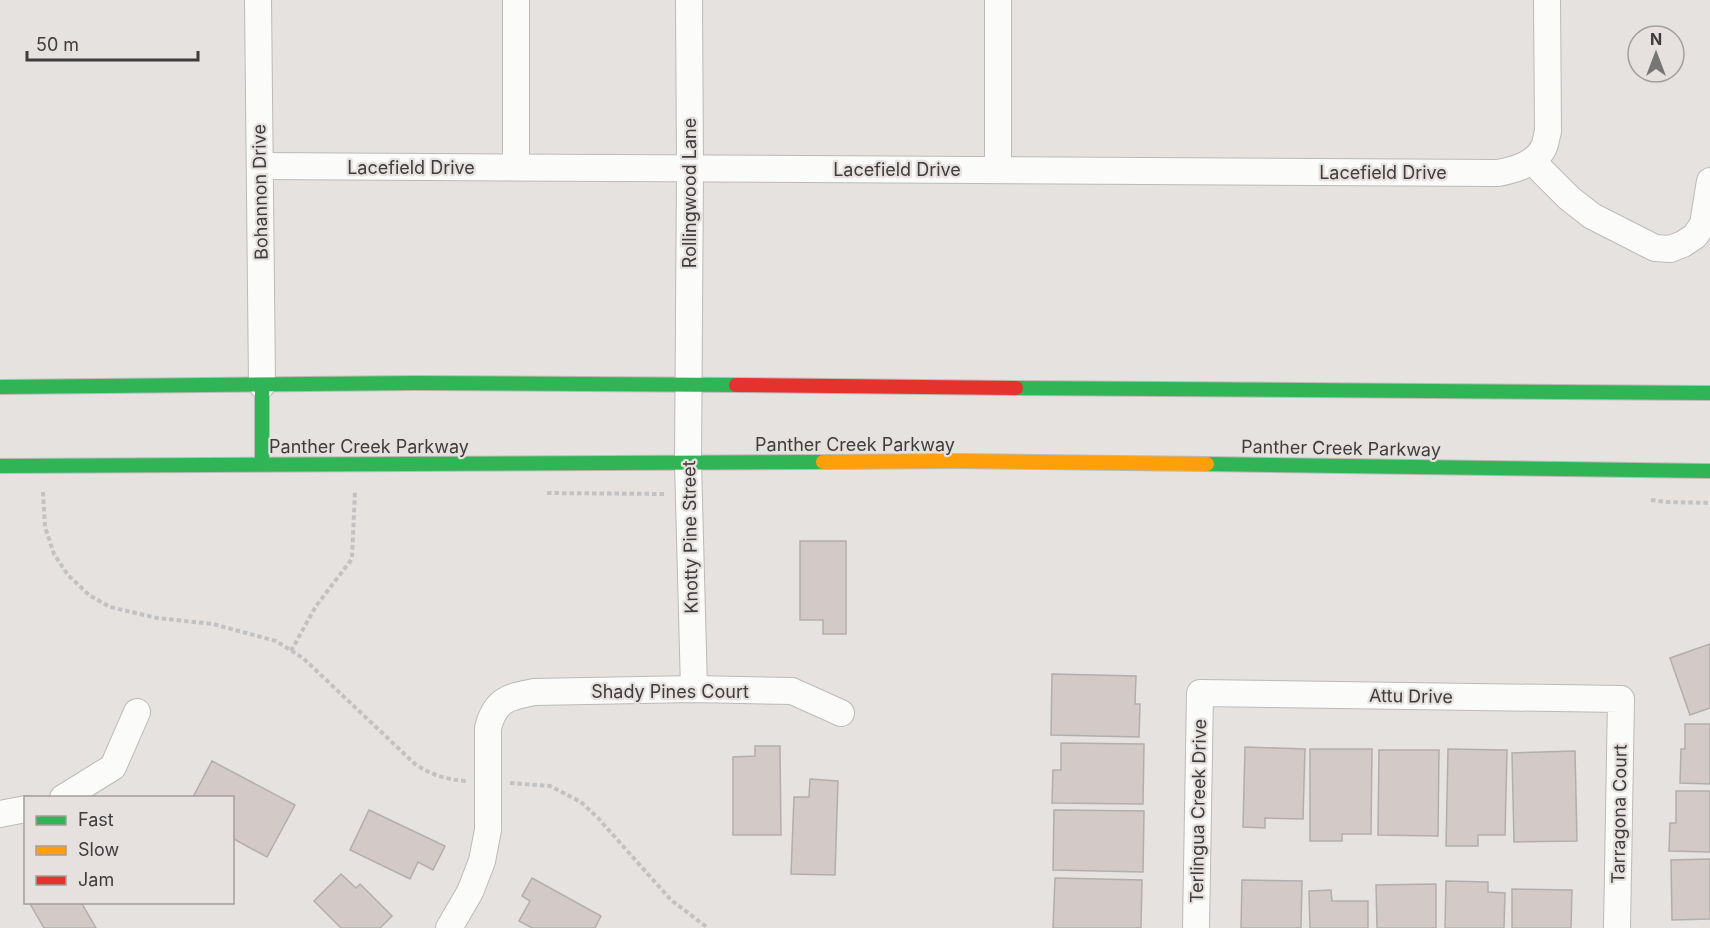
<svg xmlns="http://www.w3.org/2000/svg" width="1710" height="928" font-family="Inter,sans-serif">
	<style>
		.building { fill: #d3c9c6; stroke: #b1aead; stroke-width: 1.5 }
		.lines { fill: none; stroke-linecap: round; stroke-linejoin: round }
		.street-casing { stroke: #bcbab9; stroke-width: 28 }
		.fast-casing { stroke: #bcbab9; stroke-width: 16 }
		.slow-casing { stroke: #bcbab9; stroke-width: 16 }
		.jam-casing { stroke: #bcbab9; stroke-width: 16 }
		.path { stroke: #c3c2c2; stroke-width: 4; stroke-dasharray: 4.5 3; stroke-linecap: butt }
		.street { stroke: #fbfbfa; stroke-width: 26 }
		.fast { stroke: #30b455; stroke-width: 14 }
		.slow { stroke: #ff9f0a; stroke-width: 14 }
		.jam { stroke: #e5322d; stroke-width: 14 }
		.labels { text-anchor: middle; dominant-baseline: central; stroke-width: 4.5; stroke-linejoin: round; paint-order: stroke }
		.street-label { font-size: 18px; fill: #3e3c3c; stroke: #e6e1df }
	</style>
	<rect width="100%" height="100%" fill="#e5e2e0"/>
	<!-- building -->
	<g class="building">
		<polygon points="800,541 846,541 846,634 823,634 823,620 800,620"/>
		<polygon points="1710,644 1710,708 1690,715 1670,658"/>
		<polygon points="1052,674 1136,676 1135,704 1140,704 1139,737 1051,735"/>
		<polygon points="1685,724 1710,724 1710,784 1680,783 1681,749 1685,749"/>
		<polygon points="1061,743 1144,744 1143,804 1052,803 1053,770 1061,770"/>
		<polygon points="755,746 780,746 781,835 733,835 733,757 755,756"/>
		<polygon points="1245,747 1305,749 1303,819 1265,818 1265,828 1243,827"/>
		<polygon points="1310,749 1372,749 1371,834 1342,834 1342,841 1310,841"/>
		<polygon points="1448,749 1507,750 1505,835 1478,835 1478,846 1446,846"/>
		<polygon points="1379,750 1439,750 1438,836 1378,835"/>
		<polygon points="1575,751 1577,841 1514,842 1512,753"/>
		<polygon points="212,761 295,805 267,857 232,838 232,798 193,797"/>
		<polygon points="810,779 838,781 835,875 791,874 794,797 809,797"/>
		<polygon points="1676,791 1710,791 1710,852 1669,851 1670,823 1676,823"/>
		<polygon points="369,810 445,846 433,870 418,862 410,879 350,850"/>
		<polygon points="1054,810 1144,811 1143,872 1053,870"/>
		<polygon points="1710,859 1710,919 1672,920 1671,860"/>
		<polygon points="341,874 356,888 360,884 392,916 380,928 341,928 314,901"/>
		<polygon points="532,878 601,916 595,928 532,928 519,921 530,901 522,896"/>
		<polygon points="1055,878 1142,880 1141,928 1053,928"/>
		<polygon points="1242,880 1302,881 1301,928 1241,928"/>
		<polygon points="1446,881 1488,882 1488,892 1505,893 1504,928 1445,928"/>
		<polygon points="1436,884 1436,928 1377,928 1376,885"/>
		<polygon points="1512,889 1572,890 1571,928 1512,928"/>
		<polygon points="1331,890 1332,901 1368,901 1368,928 1310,928 1309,891"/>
		<polygon points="29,902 81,902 96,928 44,928"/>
	</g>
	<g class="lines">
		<!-- street casing -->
		<g class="street-casing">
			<g id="street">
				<polyline points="258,0 262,385"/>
				<polyline points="516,0 516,167"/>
				<polyline points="689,0 690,168 688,463 694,689"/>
				<polyline points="998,0 998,170"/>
				<polyline points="1532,161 1569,198 1592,216 1655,248 1670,249 1683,244 1695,236 1703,224 1710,181"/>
				<path d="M260,166L1498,173C1515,170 1536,164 1544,147C1546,143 1546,137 1548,132L1547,0"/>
				<polyline points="63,798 113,767 137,712"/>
				<polyline points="0,814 26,809"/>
				<path d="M449,928L470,892L482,861L488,830V728C495,700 508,697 534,692L694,689L792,691L841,713"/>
				<polyline points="1196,928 1200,693 1621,699 1617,928"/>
			</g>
		</g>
		<!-- fast casing -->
		<g class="fast-casing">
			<g id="fast">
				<polyline points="262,385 262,464"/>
				<polyline points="0,387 416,383 736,385"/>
				<polyline points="1016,388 1710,393"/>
				<polyline points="1207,464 1710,471"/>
				<polyline points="0,466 823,462"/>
			</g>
		</g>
		<!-- slow casing -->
		<g class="slow-casing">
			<polyline id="slow" points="823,462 958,461 1207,464"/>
		</g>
		<!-- jam casing -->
		<g class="jam-casing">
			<polyline id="jam" points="736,385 1016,388"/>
		</g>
		<!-- path -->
		<g class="path">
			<path d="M43,492L45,527L54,554L68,575L89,595L110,607L157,618L213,624L276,641L303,658L415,764C432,775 447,780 467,781"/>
			<polyline points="547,493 665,494"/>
			<polyline points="1651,500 1667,502 1710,503"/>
			<polyline points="291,651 316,606 352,559 355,490"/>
			<polyline points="510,783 550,786 581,802 598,818 671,900 708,928"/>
		</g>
		<!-- street -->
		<use href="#street" class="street"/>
		<!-- fast -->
		<use href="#fast" class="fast"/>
		<!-- slow -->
		<use href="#slow" class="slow"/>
		<!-- jam -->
		<use href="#jam" class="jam"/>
	</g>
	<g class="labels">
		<!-- street labels -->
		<g class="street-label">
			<text x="411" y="167">Lacefield Drive</text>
			<text x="897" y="169">Lacefield Drive</text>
			<text x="1383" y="172">Lacefield Drive</text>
			<text transform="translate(260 192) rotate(-91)">Bohannon Drive</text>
			<text transform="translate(689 193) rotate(-90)">Rollingwood Lane</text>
			<text x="855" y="444">Panther Creek Parkway</text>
			<text x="369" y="446">Panther Creek Parkway</text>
			<text transform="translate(1341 448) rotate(1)">Panther Creek Parkway</text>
			<text transform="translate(690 537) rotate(-91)">Knotty Pine Street</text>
			<text x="670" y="691">Shady Pines Court</text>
			<text transform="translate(1411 696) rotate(1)">Attu Drive</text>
			<text transform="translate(1198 811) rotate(-89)">Terlingua Creek Drive</text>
			<text transform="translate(1619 814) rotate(-89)">Tarragona Court</text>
		</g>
	</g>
	<!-- legend -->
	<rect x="24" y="796" width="210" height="108" fill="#e6e1df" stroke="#a39f9e" stroke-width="1.5"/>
	<rect x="36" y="816" width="30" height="9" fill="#30b455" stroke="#a39f9e" stroke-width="1.5"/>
	<text x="78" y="826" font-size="18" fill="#3e3c3c">Fast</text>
	<rect x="36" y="846" width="30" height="9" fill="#ff9f0a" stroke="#a39f9e" stroke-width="1.5"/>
	<text x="78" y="856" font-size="18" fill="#3e3c3c">Slow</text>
	<rect x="36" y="876" width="30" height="9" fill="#e5322d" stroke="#a39f9e" stroke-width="1.5"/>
	<text x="78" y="886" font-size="18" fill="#3e3c3c">Jam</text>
	<!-- north arrow -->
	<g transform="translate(1656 54)"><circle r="28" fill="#e6e1df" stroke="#a39f9e" stroke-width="1.5"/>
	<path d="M0-4.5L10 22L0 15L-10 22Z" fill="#787675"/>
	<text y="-9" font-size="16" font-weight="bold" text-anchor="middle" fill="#3e3c3c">N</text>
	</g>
	<!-- scale -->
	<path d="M27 51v9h171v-9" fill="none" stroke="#3e3c3c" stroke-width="3"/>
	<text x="36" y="51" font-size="18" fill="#3e3c3c" stroke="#e6e1df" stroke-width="4.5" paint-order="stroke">50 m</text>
</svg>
